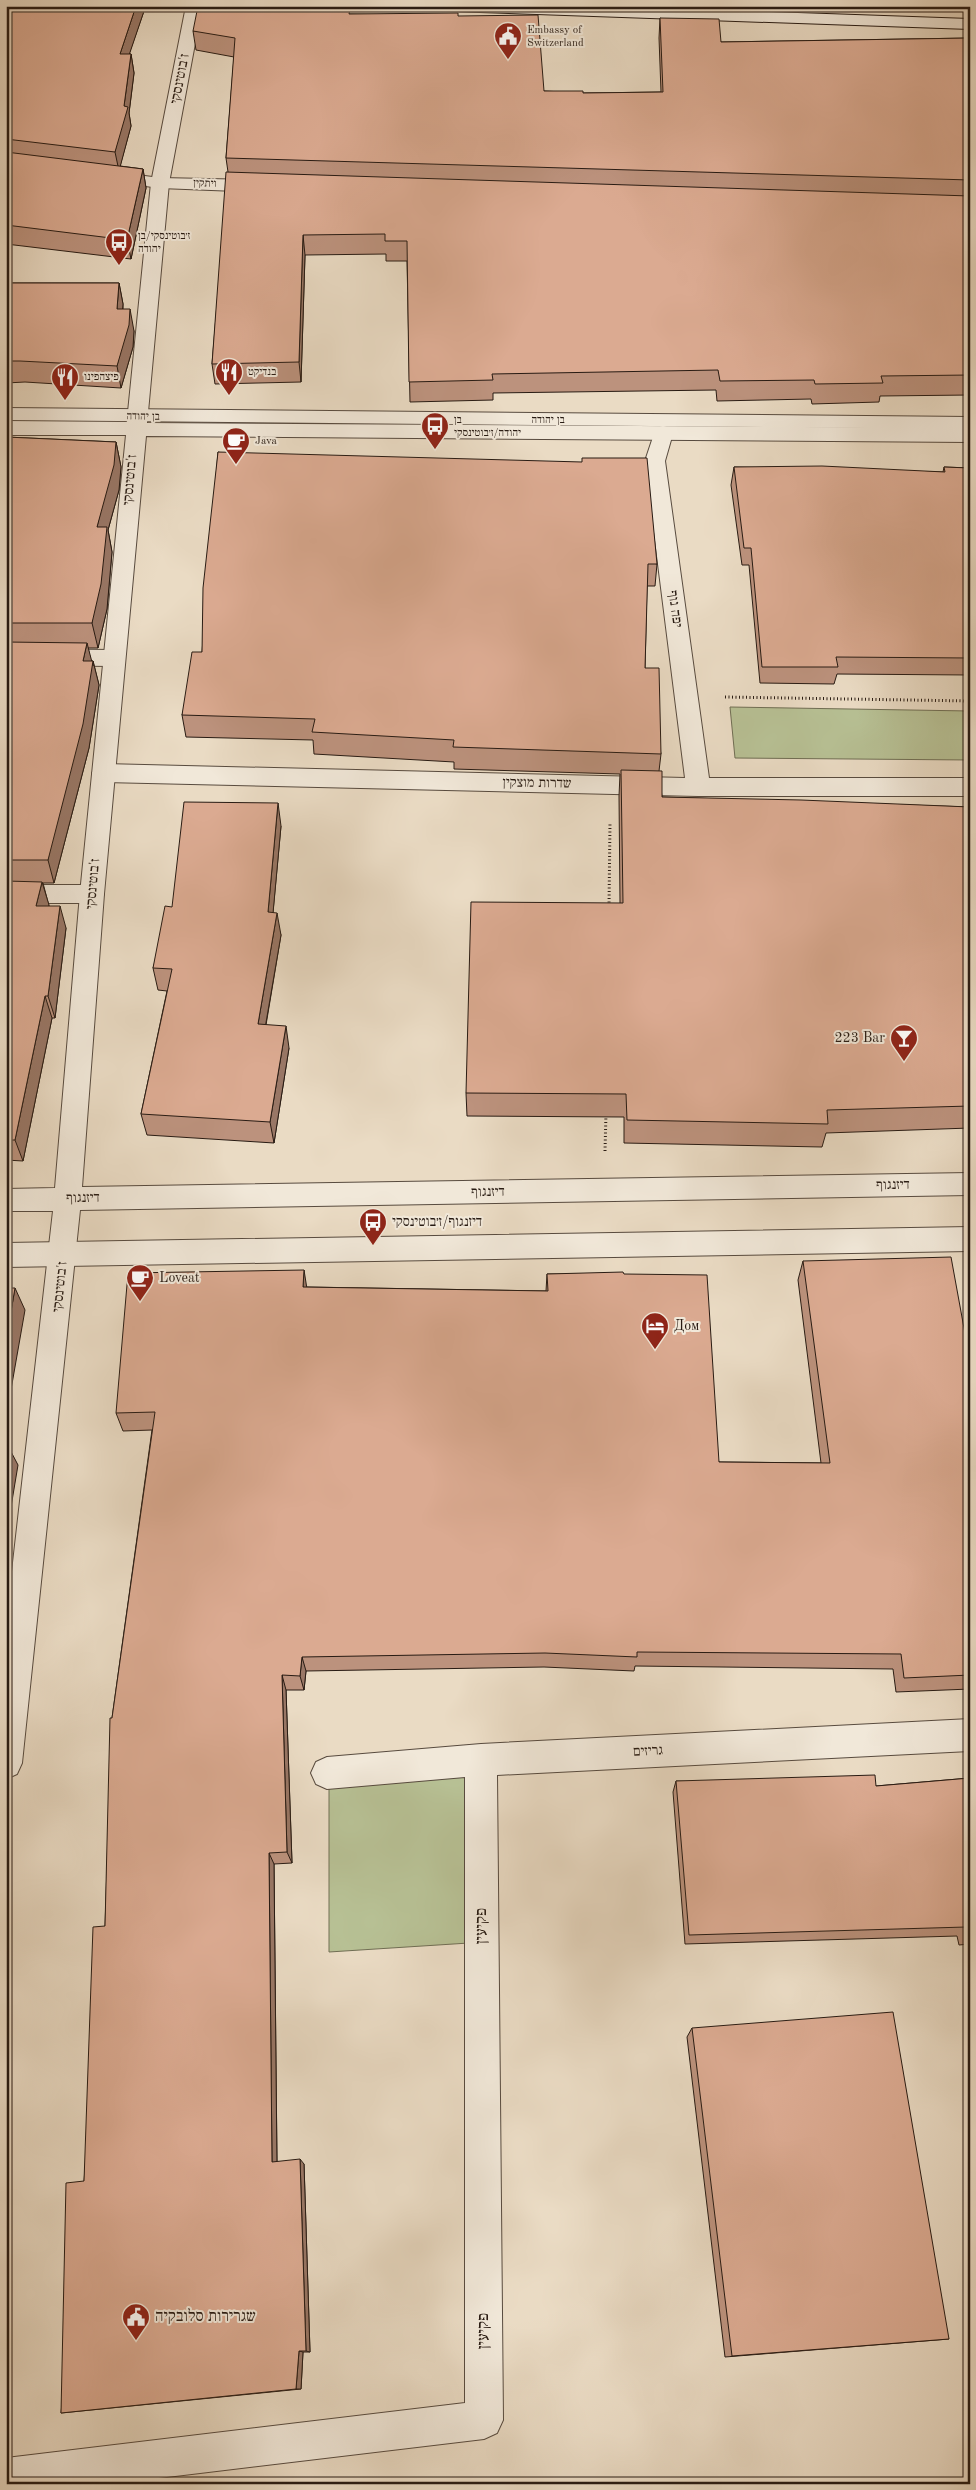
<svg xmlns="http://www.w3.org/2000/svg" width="976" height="2490" font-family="'Old Standard TT','Frank Ruhl Libre',serif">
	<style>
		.green { fill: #b7c094; stroke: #706e54 }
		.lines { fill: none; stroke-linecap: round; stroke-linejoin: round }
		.service-casing { stroke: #584b3f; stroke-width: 2 }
		.minor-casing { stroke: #584b3f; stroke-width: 2 }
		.tertiary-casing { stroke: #584b3f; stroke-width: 2 }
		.secondary-casing { stroke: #281b13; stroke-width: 2 }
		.path { stroke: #281b13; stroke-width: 3; stroke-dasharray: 1 2.5; stroke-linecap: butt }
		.service { fill: #f1e8d9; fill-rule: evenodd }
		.minor { fill: #f1e8d9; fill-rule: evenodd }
		.tertiary { fill: #f1e8d9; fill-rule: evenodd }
		.secondary { fill: #f1e8d9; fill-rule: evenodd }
		.wall { fill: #bc927d; stroke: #281b13 }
		.shaded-wall { fill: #976; stroke: #281b13 }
		.building { fill: #dbaa91; stroke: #281b13 }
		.labels { text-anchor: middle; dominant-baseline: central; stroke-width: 4; stroke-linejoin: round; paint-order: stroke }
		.far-poi-label { font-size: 11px; fill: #281b13; stroke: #f1e8d9; text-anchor: start }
		.far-street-label { font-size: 11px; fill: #281b13; stroke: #f1e8d9 }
		.street-label { font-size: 14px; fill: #281b13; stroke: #f1e8d9 }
		.poi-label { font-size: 14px; fill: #281b13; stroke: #f1e8d9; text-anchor: start }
		.near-street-label { font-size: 16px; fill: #281b13; stroke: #f1e8d9 }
		.near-poi-label { font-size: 16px; fill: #281b13; stroke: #f1e8d9; text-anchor: start }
	</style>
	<rect width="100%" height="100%" fill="#eadbc4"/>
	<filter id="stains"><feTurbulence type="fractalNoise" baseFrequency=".004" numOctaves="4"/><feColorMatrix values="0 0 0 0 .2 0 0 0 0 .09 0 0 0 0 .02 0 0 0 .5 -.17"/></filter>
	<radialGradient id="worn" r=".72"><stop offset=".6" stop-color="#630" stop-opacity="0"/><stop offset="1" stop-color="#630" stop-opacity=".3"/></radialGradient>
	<!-- green -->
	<g class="green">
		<polygon points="730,707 970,711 970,760 735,758"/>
		<polygon points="471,1777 469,1943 329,1952 329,1779"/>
	</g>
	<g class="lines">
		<!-- service casing -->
		<g class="service-casing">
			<g id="service">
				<polygon points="6,408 970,417 970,429 6,420"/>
				<polygon points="970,1227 970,1251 6,1267 6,1243"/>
			</g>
		</g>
		<!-- minor casing -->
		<g class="minor-casing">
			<g id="minor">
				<polygon points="107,171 160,178 261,180 267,182 270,186 267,190 261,192 160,188 101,180 98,176 101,172"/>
				<polygon points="663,426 670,428 673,433 665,461 709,778 970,778 970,796 698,796 104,782 96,779 92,773 96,767 104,764 685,778 645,461 656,428"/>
				<polygon points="6,649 114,650 122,652 125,658 122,664 114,666 6,665"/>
				<polygon points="6,885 92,885 101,887 104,894 101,901 92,903 6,903"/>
				<polygon points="970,1719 970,1751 497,1775 503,2420 497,2433 484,2439 109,2484 6,2484 6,2458 465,2403 465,1777 327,1789 316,1784 311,1773 316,1762 327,1757 481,1744"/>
			</g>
		</g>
		<!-- tertiary casing -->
		<g class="tertiary-casing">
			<polygon id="tertiary" points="186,6 202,6 169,183 147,423 970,428 970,442 146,436 104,894 82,1187 970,1173 970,1195 80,1210 22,1763 17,1774 6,1779 6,1624 53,1211 6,1211 6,1189 55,1188 80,894 126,435 6,435 6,421 127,422 151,183"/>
		</g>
		<!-- secondary casing -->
		<g class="secondary-casing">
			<polygon id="secondary" points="441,6 602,6 970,19 970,29 449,11"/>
		</g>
		<!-- path -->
		<g class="path">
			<polyline points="725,697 970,701"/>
			<polyline points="609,906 610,823"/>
			<polyline points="605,1151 606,1113"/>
		</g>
		<!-- service -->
		<use href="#service" class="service"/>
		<!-- minor -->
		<use href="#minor" class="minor"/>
		<!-- tertiary -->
		<use href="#tertiary" class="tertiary"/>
		<!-- secondary -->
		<use href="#secondary" class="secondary"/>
	</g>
	<!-- wall -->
	<g class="wall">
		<polygon points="6,6 144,11 129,54 131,54 134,73 129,113 131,126 120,166 143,169 146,188 131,259 6,244"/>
		<polygon points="350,14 458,16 544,91 583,93 661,92 659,38 660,18 721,42 970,38 970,395 880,396 879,402 812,404 811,399 717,401 716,390 493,393 493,400 410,402 407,261 386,261 386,254 305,255 301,382 215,384 212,364 228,172 226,158 234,57 196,50 193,31"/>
		<polygon points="6,283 119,283 123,304 123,309 134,331 133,347 121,388 25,382 6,383"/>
		<polygon points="6,437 116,442 121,467 119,490 108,530 112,552 107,609 98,648 88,648 91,661 93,661 99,685 89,748 54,883 43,883 49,906 66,928 55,1018 52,1018 23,1161 6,1160"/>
		<polygon points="218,452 657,564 655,586 647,586 645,668 661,754 659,771 662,797 970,807 970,1128 826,1133 822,1147 624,1143 624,1117 467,1116 466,1093 620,903 619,796 620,774 454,769 454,762 314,754 313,740 186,737 182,715 202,652"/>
		<polygon points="734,467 943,472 944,467 970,468 970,679 969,675 837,674 834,684 760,683 749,565 742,565 731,485"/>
		<polygon points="281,826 273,912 281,935 266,1025 289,1048 274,1143 147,1135 141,1114 167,991 158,990 153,968 172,907"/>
		<polygon points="803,1261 970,1361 970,1689 896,1692 893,1669 635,1666 634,1671 544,1667 306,1671 304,1690 286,1690 292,1863 274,1864 277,2162 304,2164 310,2352 303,2352 301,2389 61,2413 84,2181 105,1926 112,1718 152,1430 123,1431 116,1413 307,1287 546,1291 547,1274 624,1274 719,1462 821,1463 798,1280"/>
		<polygon points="970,1778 970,1944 959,1945 957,1936 685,1944 673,1792 676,1781 876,1786"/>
		<polygon points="692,2028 949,2339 725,2357 687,2037"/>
	</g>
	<!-- shaded-wall -->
	<g class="shaded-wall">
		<polygon points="136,6 143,6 144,11 123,73 120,54"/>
		<polygon points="131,54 134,73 129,113 131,126 119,171 115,152 124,106"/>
		<polygon points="143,169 146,188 131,259 127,240"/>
		<polygon points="303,235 305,255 301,382 299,362"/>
		<polygon points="119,283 123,304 121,330 117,309"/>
		<polygon points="130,309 134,331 133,347 121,388 117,366"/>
		<polygon points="116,442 121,467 119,490 108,530 112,552 107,609 98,648 92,623 97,527"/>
		<polygon points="87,643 93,666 93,661 99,685 89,748 54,883 48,860 83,661"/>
		<polygon points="278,803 281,826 271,935 268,912"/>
		<polygon points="42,882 49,905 43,929 36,906"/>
		<polygon points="60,906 66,928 55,1018 48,996"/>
		<polygon points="277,913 281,935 262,1046 258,1024"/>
		<polygon points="45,996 52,1018 23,1161 15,1140"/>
		<polygon points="286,1026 289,1048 274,1143 270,1122"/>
		<polygon points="304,1270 307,1289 303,1287"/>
		<polygon points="15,1288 25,1310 6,1418 6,1341"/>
		<polygon points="8,1446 18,1465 6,1537 6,1458"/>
		<polygon points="302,1657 306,1671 304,1690 300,1676"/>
		<polygon points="282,1675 286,1690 292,1863 287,1852"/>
		<polygon points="269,1853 274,1864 277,2167 272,2162"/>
		<polygon points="300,2159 304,2164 310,2352 306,2351"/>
		<polygon points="299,2351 303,2352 301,2389 296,2389"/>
	</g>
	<!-- building -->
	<g class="building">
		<polygon points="6,6 136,6 120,54 131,54 124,106 128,107 115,152 6,139"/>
		<polygon points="198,6 282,6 350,9 349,14 458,13 458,16 538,15 544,91 583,91 583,93 663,92 660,18 719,19 721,42 970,38 970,180 226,158 235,38 193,31"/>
		<polygon points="6,152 143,169 127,240 6,225"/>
		<polygon points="226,172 970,196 970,375 881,376 883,383 815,384 814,380 720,381 718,370 492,374 493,380 409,382 407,241 385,241 385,234 303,235 299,362 212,364"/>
		<polygon points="6,283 119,283 117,309 130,309 129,325 117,366 20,361 6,361"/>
		<polygon points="6,437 116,442 114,465 97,527 107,527 101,584 92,623 6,623"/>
		<polygon points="218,452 582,462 582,458 647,458 657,564 648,564 645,668 659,668 661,754 453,747 454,740 312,732 315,719 182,715 192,652 202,652 203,588"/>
		<polygon points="822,466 945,472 944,467 970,468 970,658 836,657 838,667 762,667 751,548 744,548 734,467"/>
		<polygon points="6,642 87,643 83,661 93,661 83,724 48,860 6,860"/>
		<polygon points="621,770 662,771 662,797 801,800 970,807 970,1106 827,1110 828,1124 627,1120 626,1094 466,1093 471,902 623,903"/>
		<polygon points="184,802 278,803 268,912 277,913 258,1024 286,1026 270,1122 141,1114 172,969 153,968 165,906 172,907"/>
		<polygon points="6,881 42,882 36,906 60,906 48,996 45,996 15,1140 6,1140"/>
		<polygon points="951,1257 970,1361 970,1675 904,1678 901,1654 637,1652 637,1657 545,1653 302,1657 300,1676 282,1675 287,1852 269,1853 272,2162 300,2159 306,2351 299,2351 296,2389 61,2413 66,2183 84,2181 93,1927 105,1926 110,1718 112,1718 155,1412 116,1413 128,1273 304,1270 303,1287 548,1291 547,1274 623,1272 624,1274 707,1275 719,1462 830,1463 803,1261"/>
		<polygon points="6,1288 15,1288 6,1341"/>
		<polygon points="6,1446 8,1446 6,1458"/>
		<polygon points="875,1775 876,1786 970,1778 970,1936 968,1936 966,1927 689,1935 676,1781"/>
		<polygon points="893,2012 949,2339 732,2356 692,2028"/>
	</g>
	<!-- icons -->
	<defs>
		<g id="civic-pin" transform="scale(1.4375)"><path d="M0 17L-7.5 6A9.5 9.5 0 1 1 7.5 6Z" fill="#8f2418" stroke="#f1e8d9"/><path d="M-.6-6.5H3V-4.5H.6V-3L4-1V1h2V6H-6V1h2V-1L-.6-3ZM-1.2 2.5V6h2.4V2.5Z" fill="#fff"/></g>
		<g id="bus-pin" transform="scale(1.4375)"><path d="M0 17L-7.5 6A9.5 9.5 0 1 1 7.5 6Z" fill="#8f2418" stroke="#f1e8d9"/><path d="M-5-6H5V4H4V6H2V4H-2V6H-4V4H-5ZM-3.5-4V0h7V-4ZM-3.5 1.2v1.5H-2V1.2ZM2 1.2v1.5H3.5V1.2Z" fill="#fff"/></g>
		<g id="restaurant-pin" transform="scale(1.4375)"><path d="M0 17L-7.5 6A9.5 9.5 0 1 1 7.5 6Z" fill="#8f2418" stroke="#f1e8d9"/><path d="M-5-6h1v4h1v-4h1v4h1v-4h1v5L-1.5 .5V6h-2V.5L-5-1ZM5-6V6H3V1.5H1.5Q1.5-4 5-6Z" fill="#fff"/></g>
		<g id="cafe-pin" transform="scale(1.4375)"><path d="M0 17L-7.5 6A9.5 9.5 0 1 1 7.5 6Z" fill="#8f2418" stroke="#f1e8d9"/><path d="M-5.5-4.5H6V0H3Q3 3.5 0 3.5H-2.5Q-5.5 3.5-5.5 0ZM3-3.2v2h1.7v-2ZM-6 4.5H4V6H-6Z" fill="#fff"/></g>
		<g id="bar-pin" transform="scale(1.4375)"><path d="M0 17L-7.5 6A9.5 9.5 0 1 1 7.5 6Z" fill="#8f2418" stroke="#f1e8d9"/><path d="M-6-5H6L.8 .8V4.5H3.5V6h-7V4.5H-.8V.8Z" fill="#fff"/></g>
		<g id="hotel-pin" transform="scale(1.4375)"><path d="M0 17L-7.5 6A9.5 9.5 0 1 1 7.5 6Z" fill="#8f2418" stroke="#f1e8d9"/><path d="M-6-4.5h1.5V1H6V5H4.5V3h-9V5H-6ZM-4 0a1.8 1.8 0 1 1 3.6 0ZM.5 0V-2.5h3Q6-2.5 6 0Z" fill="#fff"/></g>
	</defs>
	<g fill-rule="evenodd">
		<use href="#civic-pin" x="508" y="36"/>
		<use href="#bus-pin" x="119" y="242"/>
		<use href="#restaurant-pin" x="229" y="372"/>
		<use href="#restaurant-pin" x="65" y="377"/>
		<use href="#bus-pin" x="435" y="426"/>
		<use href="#cafe-pin" x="236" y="441"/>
		<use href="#bar-pin" x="904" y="1038"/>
		<use href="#bus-pin" x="373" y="1222"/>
		<use href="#cafe-pin" x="140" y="1278"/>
		<use href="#hotel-pin" x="655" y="1326"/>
		<use href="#civic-pin" x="136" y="2317"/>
	</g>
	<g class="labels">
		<!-- far-poi labels -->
		<g class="far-poi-label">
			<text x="527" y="30">Embassy of<tspan x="527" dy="13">Switzerland</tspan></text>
			<text x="138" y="236">ז׳בוטינסקי/בן<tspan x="138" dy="13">יהודה</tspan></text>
			<text x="248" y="372">בנדיקט</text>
			<text x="84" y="377">פיצהפינו</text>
			<text x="454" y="420">בן<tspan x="454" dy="13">יהודה/ז׳בוטינסקי</tspan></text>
			<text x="255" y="441">Java</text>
		</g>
		<!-- far-street labels -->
		<g class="far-street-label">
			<text transform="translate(205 184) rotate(2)">ויתקין</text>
			<text transform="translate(143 417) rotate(1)">בן יהודה</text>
			<text x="548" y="420">בן יהודה</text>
		</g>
		<!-- street labels -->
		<g class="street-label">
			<text transform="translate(180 79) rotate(-79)">ז'בוטינסקי</text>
			<text transform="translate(130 480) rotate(-85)">ז'בוטינסקי</text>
			<text transform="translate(675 609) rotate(82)">יפה נוף</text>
			<text transform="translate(537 783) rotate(1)">שדרות מוצקין</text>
			<text transform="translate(93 884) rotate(-85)">ז'בוטינסקי</text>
			<text transform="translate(893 1185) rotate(-1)">דיזנגוף</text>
			<text transform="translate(488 1192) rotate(-1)">דיזנגוף</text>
			<text transform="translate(83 1198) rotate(-1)">דיזנגוף</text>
			<text transform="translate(60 1287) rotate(-84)">ז'בוטינסקי</text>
			<text transform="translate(648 1751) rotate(-3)">גריזים</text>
		</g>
		<!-- poi labels -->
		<g class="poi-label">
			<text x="885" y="1038" text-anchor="end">223 Bar</text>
			<text x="392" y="1222">דיזנגוף/ז׳בוטינסקי</text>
			<text x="159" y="1278">Loveat</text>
			<text x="674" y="1326">Дом</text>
		</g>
		<!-- near-street labels -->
		<g class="near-street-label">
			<text transform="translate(482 1926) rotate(-90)">פקיעין</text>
			<text transform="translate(484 2331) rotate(-90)">פקיעין</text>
		</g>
		<!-- near-poi labels -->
		<g class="near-poi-label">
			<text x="155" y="2317">שגרירות סלובקיה</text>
		</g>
	</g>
	<!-- margin -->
	<rect width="976" height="2490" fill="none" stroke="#eadbc4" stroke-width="25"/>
	<rect x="8" y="8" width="961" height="2475" fill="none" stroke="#281b13" stroke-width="2.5"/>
	<rect x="12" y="12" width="951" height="2465" fill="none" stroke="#281b13"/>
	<rect width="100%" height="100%" filter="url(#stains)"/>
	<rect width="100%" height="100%" fill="url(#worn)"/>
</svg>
